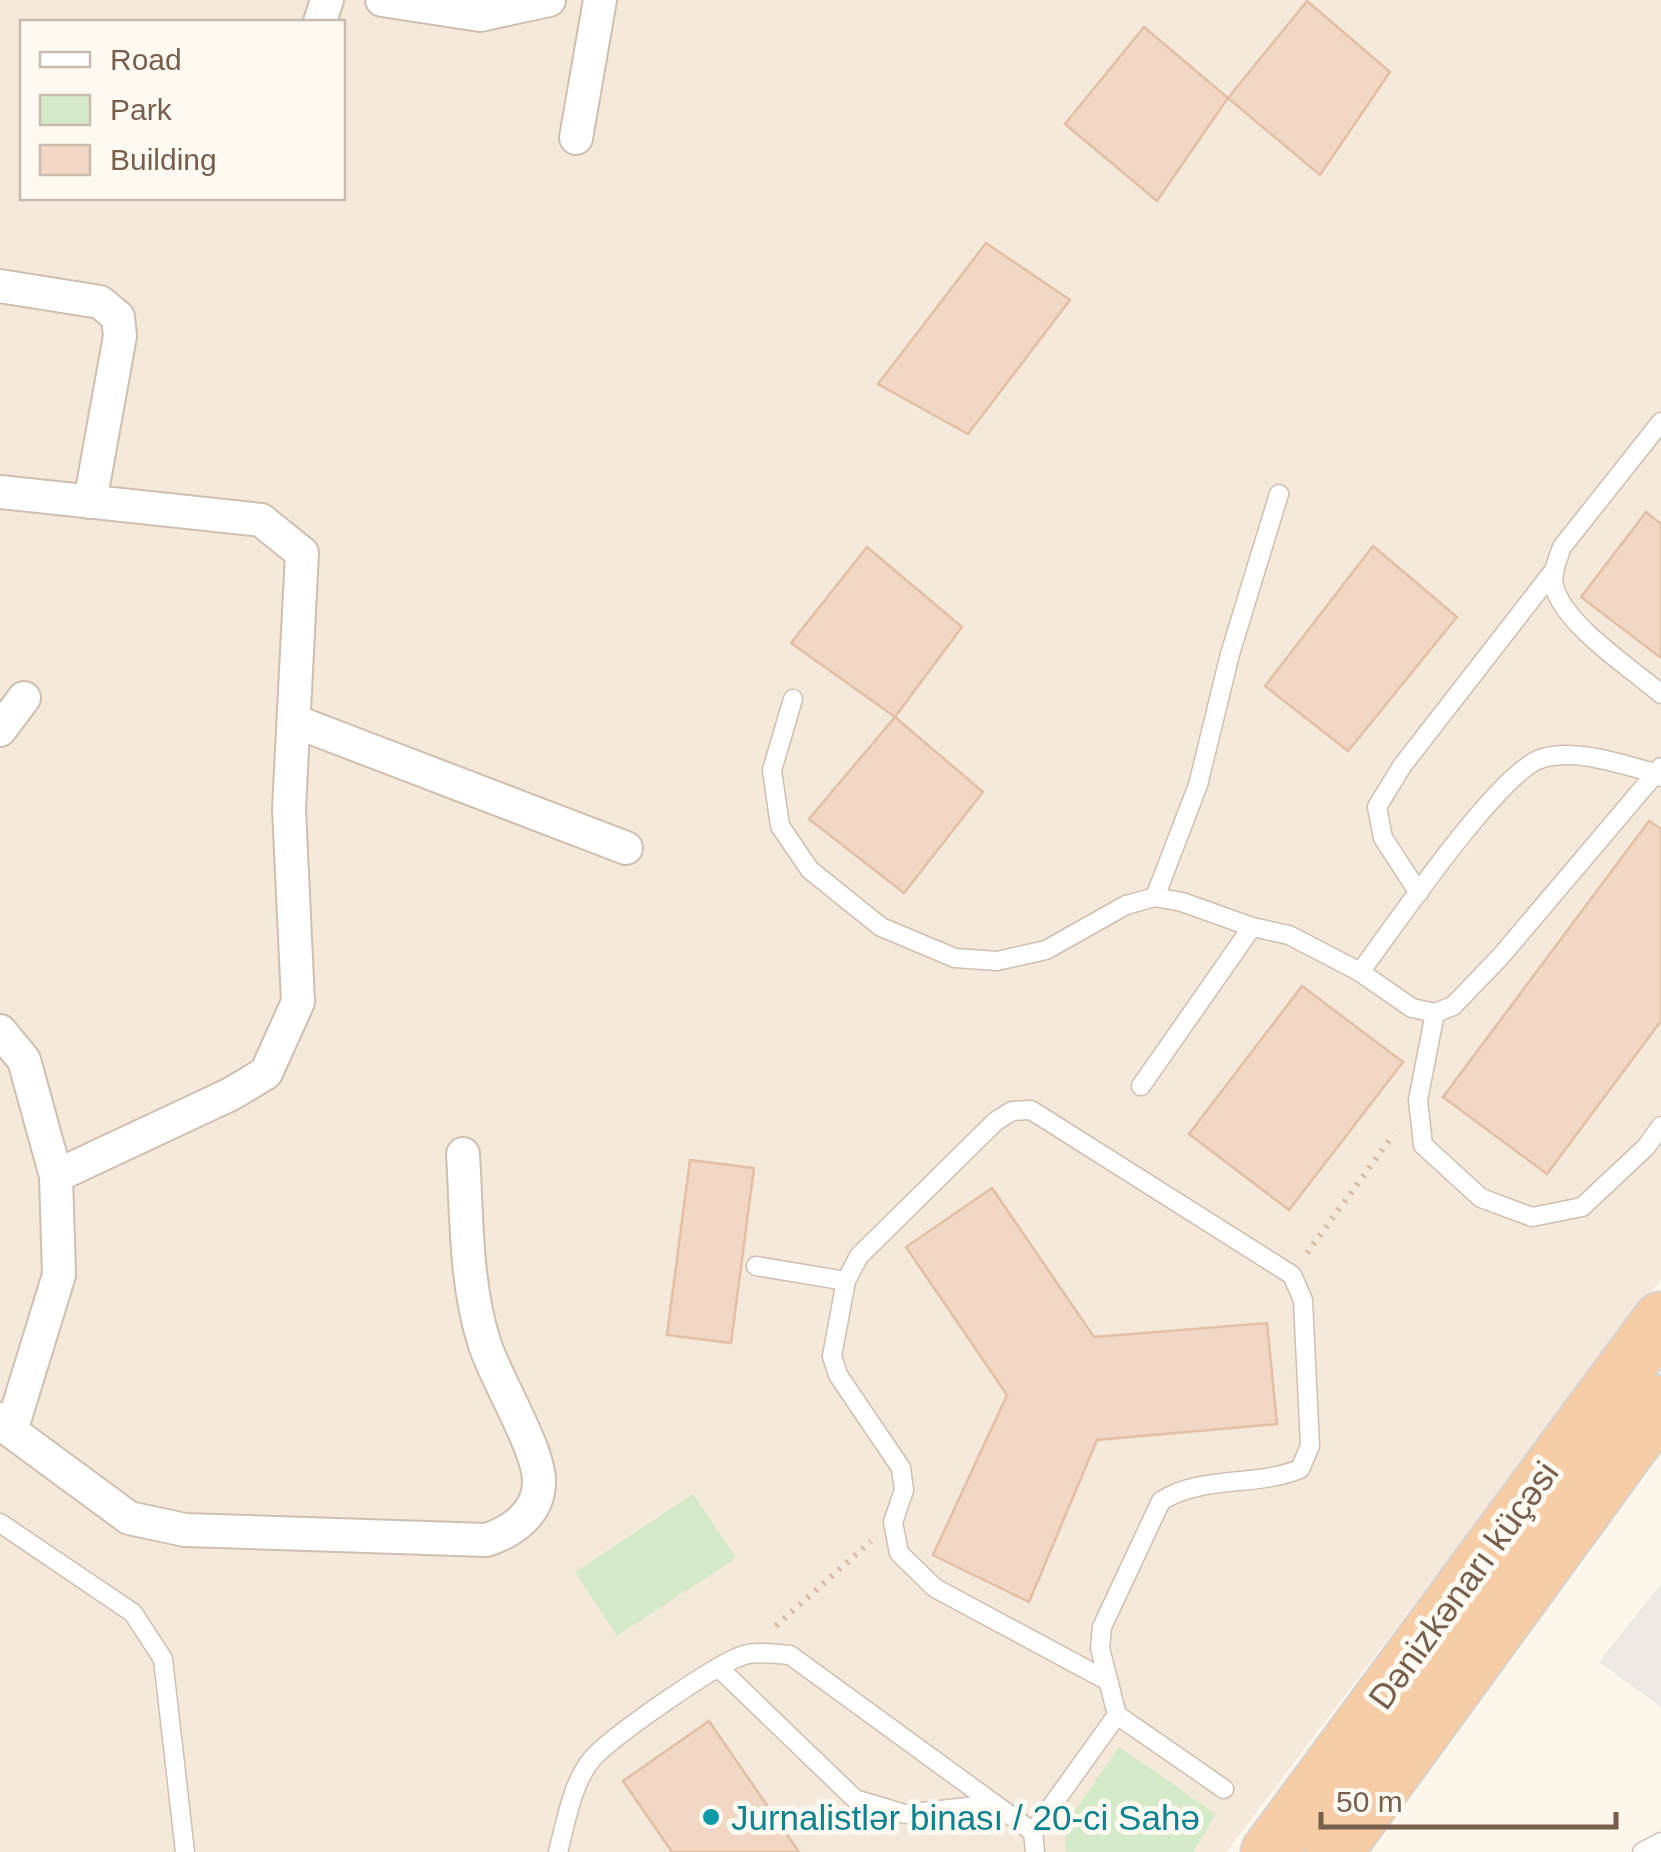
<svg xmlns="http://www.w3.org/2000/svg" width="1661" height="1852" font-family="Helvetica,sans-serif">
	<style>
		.residential { fill: #f4e9da; fill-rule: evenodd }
		.industrial { fill: #eee9e4 }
		.green { fill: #d5eac9 }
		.building { fill: #f1d7c4; stroke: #e3bfa5; stroke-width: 2.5 }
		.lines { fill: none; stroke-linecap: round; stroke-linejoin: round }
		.service-casing { stroke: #cfbfb0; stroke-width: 21 }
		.minor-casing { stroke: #cfbfb0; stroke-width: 36 }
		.trunk-casing { stroke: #d9d2cd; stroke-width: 59 }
		.path { stroke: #d7bba6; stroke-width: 6; stroke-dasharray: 2.5 8; stroke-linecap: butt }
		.service { stroke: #fff; stroke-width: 18 }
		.minor { stroke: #fff; stroke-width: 32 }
		.trunk { stroke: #f6cda6; stroke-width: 55 }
		.culture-dot { fill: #0f9aa8; stroke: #fefaf2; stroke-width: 4 }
		.labels { text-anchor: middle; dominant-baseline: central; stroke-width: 10; stroke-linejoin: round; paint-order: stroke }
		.street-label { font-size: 35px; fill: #775f4e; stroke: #fefaf2 }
		.culture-label { font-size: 35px; fill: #0d838f; stroke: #fefaf2; text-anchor: start }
	</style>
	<rect width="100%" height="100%" fill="#fcf6eb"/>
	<!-- residential -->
	<path class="residential" d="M0,0H1661V1279L1226,1852H0ZM22,22H342V198H22Z"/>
	<!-- industrial -->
	<polygon class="industrial" points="1661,1584 1661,1707 1599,1662"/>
	<!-- green -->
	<g class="green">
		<polygon points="693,1494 736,1558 617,1636 575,1572"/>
		<polygon points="1119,1747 1216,1814 1193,1852 1066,1852 1065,1825"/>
	</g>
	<!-- building -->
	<g class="building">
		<polygon points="1307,1 1390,72 1320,175 1228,98"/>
		<polygon points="1144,27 1228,98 1157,201 1065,124"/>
		<polygon points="986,243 1070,300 968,434 878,384"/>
		<polygon points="1646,512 1661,524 1661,658 1581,597"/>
		<polygon points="1373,546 1457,617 1348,751 1265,686"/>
		<polygon points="867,547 962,627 895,717 791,643"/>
		<polygon points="895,717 983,792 904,893 809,819"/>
		<polygon points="1649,821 1661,829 1661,1021 1547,1174 1443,1097"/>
		<polygon points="1302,986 1403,1062 1289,1210 1189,1134"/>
		<polygon points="690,1160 754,1168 731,1343 667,1335"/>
		<polygon points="992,1188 1094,1337 1267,1323 1277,1424 1097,1440 1029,1602 933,1555 1007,1395 906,1247"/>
		<polygon points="709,1721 799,1852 672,1852 623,1781"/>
	</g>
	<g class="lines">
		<!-- service casing -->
		<g class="service-casing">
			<g id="service">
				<path d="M1661,422L1562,547C1558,559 1551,573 1554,586C1564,625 1631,668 1661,694"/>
				<polyline points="793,699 772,770 780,826 810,870 881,927 955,958 997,961 1046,950 1126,905 1155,897 1182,902 1252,927 1289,935 1360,972 1412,1008 1435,1013 1453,1006 1501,956 1661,767"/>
				<polyline points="1419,893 1383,838 1377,807 1402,766 1555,569"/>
				<polyline points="1155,897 1198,785 1230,654 1279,494"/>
				<path d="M1360,972C1392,930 1500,769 1543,758C1579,748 1621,765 1656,773L1661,777"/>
				<polyline points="1435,1013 1418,1100 1423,1145 1481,1198 1532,1217 1582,1207 1646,1147 1661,1126"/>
				<polyline points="1141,1086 1252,927"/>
				<polyline points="756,1266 846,1281"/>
				<polyline points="0,1523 133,1613 163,1659 185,1852"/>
				<polyline points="719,1668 855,1799 905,1814 994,1804"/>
				<polyline points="1117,1715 1224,1789"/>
				<path d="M1033,1832L1117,1715L1100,1648L1102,1627L1161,1501C1202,1475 1256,1487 1300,1469L1310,1446L1303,1300L1292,1275L1031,1110L1012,1111L996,1121L859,1256L846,1281L832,1356L838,1375L901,1468L904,1490L893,1522L899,1553L935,1588L1108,1681"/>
				<path d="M558,1852C566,1822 572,1783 592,1759C611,1737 717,1663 744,1655C757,1651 776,1654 790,1655L1033,1832L1035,1852"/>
				<polyline points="1642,1852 1661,1842"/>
			</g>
		</g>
		<!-- minor casing -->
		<g class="minor-casing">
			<g id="minor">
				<polyline points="382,0 480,15 549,0"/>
				<polyline points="320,22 327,0"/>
				<polyline points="576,138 600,0"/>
				<polyline points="0,286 100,302 118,317 120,336 90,502"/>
				<polyline points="0,492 261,520 302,553 289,809 298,1002 266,1073 231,1094 56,1176"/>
				<polyline points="294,721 626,848"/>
				<polyline points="0,730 24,698"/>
				<polyline points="0,1031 24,1060 56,1176 59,1275 11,1431"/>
				<path d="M0,1419L11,1431L129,1518L185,1530L486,1540C512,1532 539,1513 539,1482C540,1451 496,1379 485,1345C465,1284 467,1218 463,1154"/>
			</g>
		</g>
		<!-- trunk casing -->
		<g class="trunk-casing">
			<g id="trunk">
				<polyline points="1269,1852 1661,1320"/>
				<polyline points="1334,1852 1661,1403"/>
			</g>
		</g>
		<!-- path -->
		<g class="path">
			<polyline points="1307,1253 1394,1134"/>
			<polyline points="776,1626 871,1541"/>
		</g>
		<!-- service -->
		<use href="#service" class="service"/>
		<!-- minor -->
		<use href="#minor" class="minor"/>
		<!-- trunk -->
		<use href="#trunk" class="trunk"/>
	</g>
	<!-- markers -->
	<circle class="culture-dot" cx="711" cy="1817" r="10"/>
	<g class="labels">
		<!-- street labels -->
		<g class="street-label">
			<text transform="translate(1463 1585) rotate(-54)">Dənizkənarı küçəsi</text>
		</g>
		<!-- culture labels -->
		<g class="culture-label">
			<text x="731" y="1817">Jurnalistlər binası / 20-ci Sahə</text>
		</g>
	</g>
	<!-- legend -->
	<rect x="20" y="20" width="325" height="180" fill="#fefaf2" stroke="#c8bcb0" stroke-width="2.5"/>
	<rect x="40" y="52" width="50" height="15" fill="#ffffff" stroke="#c8bcb0" stroke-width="2.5"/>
	<text x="110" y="70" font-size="30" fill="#775f4e">Road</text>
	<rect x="40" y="95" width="50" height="30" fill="#d5eac9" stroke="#c8bcb0" stroke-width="2.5"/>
	<text x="110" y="120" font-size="30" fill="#775f4e">Park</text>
	<rect x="40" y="145" width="50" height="30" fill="#f1d7c4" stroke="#c8bcb0" stroke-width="2.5"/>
	<text x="110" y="170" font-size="30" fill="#775f4e">Building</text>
	<!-- scale -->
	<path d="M1321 1812v15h295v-15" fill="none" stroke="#775f4e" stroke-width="5"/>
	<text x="1336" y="1812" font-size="30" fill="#775f4e" stroke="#fefaf2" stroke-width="8" paint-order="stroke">50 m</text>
</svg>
